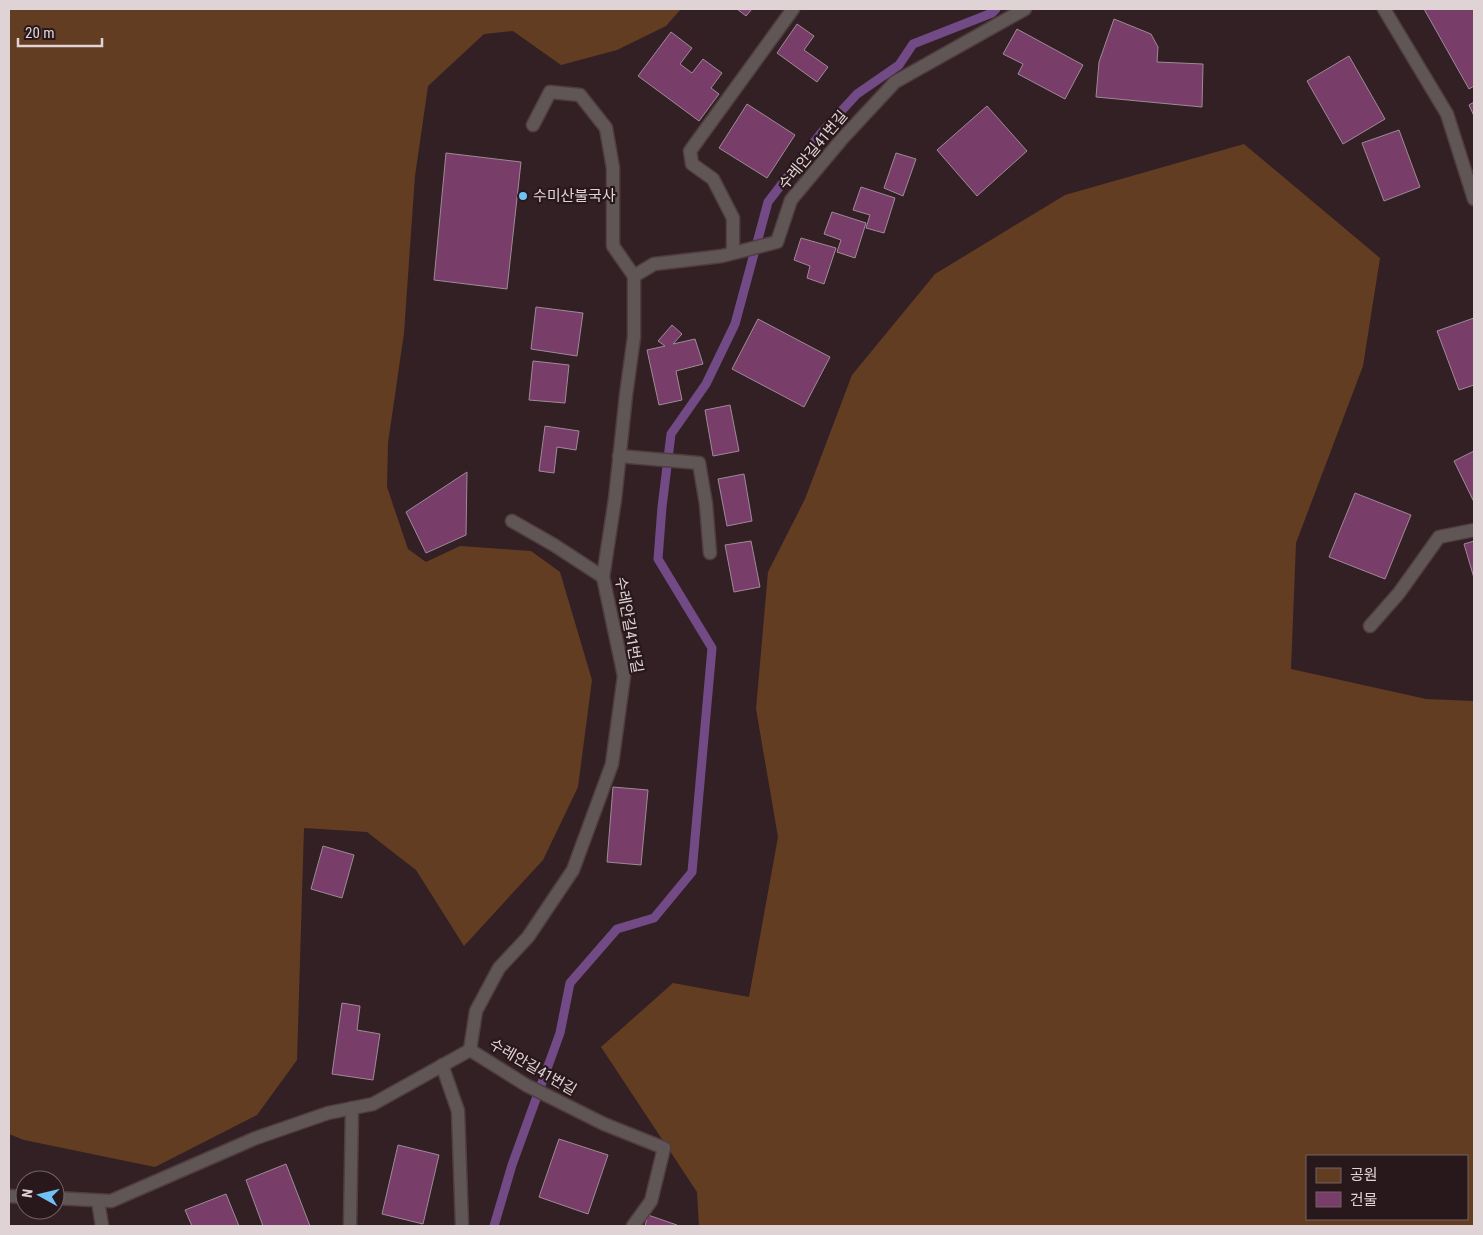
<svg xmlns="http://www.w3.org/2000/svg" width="1483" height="1235" font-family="'Roboto Condensed','Noto Sans KR',sans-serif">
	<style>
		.green { fill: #633d22; fill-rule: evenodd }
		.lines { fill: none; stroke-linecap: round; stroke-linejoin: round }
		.stream { stroke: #724b86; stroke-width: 9 }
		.building { fill: #793d69; stroke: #9e8a97 }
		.lane-casing { stroke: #4f3d40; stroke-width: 15 }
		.lane { stroke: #605655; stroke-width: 12 }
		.poi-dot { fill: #70c2f4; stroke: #28171b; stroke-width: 2 }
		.labels { text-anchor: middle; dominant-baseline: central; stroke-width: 4.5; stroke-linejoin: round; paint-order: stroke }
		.street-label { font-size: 15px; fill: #e0d3d5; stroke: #28171b }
		.poi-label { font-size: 15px; fill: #e0d3d5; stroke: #28171b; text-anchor: start }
	</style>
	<rect width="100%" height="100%" fill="#332024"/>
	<!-- green -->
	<g class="green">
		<polygon points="9,9 681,9 666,26 617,50 561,65 513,31 484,34 428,86 415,176 404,333 388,443 387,487 408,549 426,562 460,546 531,551 560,572 592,680 578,787 543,860 464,946 416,870 367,832 304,828 297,1060 257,1115 155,1167 24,1140 9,1134"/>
		<path d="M1244,144L1380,258L1363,366L1296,543L1291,669L1426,699L1474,701V1226H699L697,1192L601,1047L673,983L749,997L778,837L756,709L768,572L805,499L852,375L935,274L1065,195ZM1307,1156H1467V1219H1307Z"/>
	</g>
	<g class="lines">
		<!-- stream -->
		<polyline class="stream" points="494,1226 512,1165 560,1033 570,983 617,929 654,918 692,872 712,648 658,559 662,507 671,434 706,384 735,324 768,202 821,133 857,94 899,65 913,44 992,13 996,9"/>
	</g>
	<!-- building -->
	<g class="building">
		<polygon points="737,9 752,9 746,16"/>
		<polygon points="1424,9 1474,9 1474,86 1469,89"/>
		<polygon points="1114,19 1151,34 1158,47 1157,62 1203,64 1202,107 1096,97 1099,62"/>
		<polygon points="797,24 814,36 804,50 828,67 817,82 777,53"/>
		<polygon points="1017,29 1083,65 1065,99 1018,74 1023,64 1003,54"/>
		<polygon points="671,32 692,48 680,64 692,73 703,59 722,73 711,88 719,94 699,121 638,76"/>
		<polygon points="1349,56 1385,119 1343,144 1307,81"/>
		<polygon points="1474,102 1474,116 1469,105"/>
		<polygon points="747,104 795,135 767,178 719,148"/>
		<polygon points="987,106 1027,151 977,196 937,150"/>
		<polygon points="1399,130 1420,187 1384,201 1362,143"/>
		<polygon points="446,153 521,162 507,289 434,280"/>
		<polygon points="896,153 916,159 903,196 884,188"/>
		<polygon points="861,187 895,198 884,233 866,228 870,215 853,210"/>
		<polygon points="832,212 866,223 855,258 837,252 841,240 824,234"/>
		<polygon points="801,238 836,248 824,284 807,278 810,266 794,260"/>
		<polygon points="536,307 583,313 577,356 531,349"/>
		<polygon points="1474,318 1474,385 1459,390 1437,331"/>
		<polygon points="758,319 830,357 804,407 732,369"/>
		<polygon points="672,325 682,334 673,344 695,339 703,364 676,371 682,400 659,405 647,350 665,346 658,341"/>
		<polygon points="533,361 569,365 565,403 529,400"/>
		<polygon points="730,405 739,451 713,456 705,410"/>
		<polygon points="545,426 579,431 576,450 557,447 554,473 539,471"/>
		<polygon points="1474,451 1474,502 1454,461"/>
		<polygon points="467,472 466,535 426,553 406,512"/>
		<polygon points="744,474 752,521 727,526 718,479"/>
		<polygon points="1355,493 1411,515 1385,579 1329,557"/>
		<polygon points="751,541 760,587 734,592 725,545"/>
		<polygon points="1474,541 1474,578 1464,544"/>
		<polygon points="613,787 648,790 641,865 607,862"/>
		<polygon points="323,846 354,855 342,898 311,889"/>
		<polygon points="342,1003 360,1006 357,1030 380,1034 373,1080 332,1074"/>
		<polygon points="559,1139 608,1155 588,1214 539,1197"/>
		<polygon points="398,1145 439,1155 423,1224 382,1214"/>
		<polygon points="286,1164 310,1226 263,1226 246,1180"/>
		<polygon points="226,1194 239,1226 192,1226 185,1210"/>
		<polygon points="648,1215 677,1225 676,1226 645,1226"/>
	</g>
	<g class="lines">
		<!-- lane casing -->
		<g class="lane-casing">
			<g id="lane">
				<polyline points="1384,9 1447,114 1474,199"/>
				<polyline points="533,125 550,92 580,95 606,128 613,168 613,246 634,276"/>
				<polyline points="733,253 733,218 713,179 692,164 690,151 793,9"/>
				<polyline points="619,456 699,463 706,504 710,553"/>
				<polyline points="512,521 554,545 603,577"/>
				<polyline points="1370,626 1399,593 1439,537 1474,530"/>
				<polyline points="442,1065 458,1111 462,1226"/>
				<polyline points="9,1196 25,1197"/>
				<polyline points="55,1198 111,1201 256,1138 328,1113 373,1104 470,1050"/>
				<polyline points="98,1201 102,1226"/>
				<polyline points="350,1226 352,1108"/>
				<polyline points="633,1226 651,1201 664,1148 604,1124 526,1085 470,1050 476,1011 499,968 528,937 573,870 612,764 624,676 603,577 615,499 626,395 634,337 634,276 654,264 722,256 777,242 791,200 842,139 895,82 1025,9"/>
			</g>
		</g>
		<!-- lane -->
		<use href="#lane" class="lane"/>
	</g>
	<!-- markers -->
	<circle class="poi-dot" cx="523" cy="196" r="5"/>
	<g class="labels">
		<!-- street labels -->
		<g class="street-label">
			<text transform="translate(813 150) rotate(-50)">수레안길41번길</text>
			<text transform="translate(629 625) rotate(80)">수레안길41번길</text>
			<text transform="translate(533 1067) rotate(30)">수레안길41번길</text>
		</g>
		<!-- poi labels -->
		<g class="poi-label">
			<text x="533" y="196">수미산불국사</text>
		</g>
	</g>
	<!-- border -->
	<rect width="1483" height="1235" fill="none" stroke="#e0d3d5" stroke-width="20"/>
	<!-- legend -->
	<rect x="1306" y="1155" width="162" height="65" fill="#28171b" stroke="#726265"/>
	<rect x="1316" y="1168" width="25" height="15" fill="#633d22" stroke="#726265"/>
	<text x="1350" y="1180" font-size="15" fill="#e0d3d5">공원</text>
	<rect x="1316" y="1192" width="25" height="15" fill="#793d69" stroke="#726265"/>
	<text x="1350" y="1205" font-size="15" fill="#e0d3d5">건물</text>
	<!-- north arrow -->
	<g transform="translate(40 1195) rotate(278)"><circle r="24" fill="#28171b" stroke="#726265"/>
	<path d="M0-4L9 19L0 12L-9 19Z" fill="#70c2f4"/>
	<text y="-8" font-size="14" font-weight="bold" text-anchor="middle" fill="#e0d3d5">N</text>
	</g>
	<!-- scale -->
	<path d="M18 38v8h84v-8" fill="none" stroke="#e0d3d5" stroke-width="2.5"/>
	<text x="25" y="38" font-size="15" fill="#e0d3d5" stroke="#28171b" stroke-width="4" paint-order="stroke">20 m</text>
</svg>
